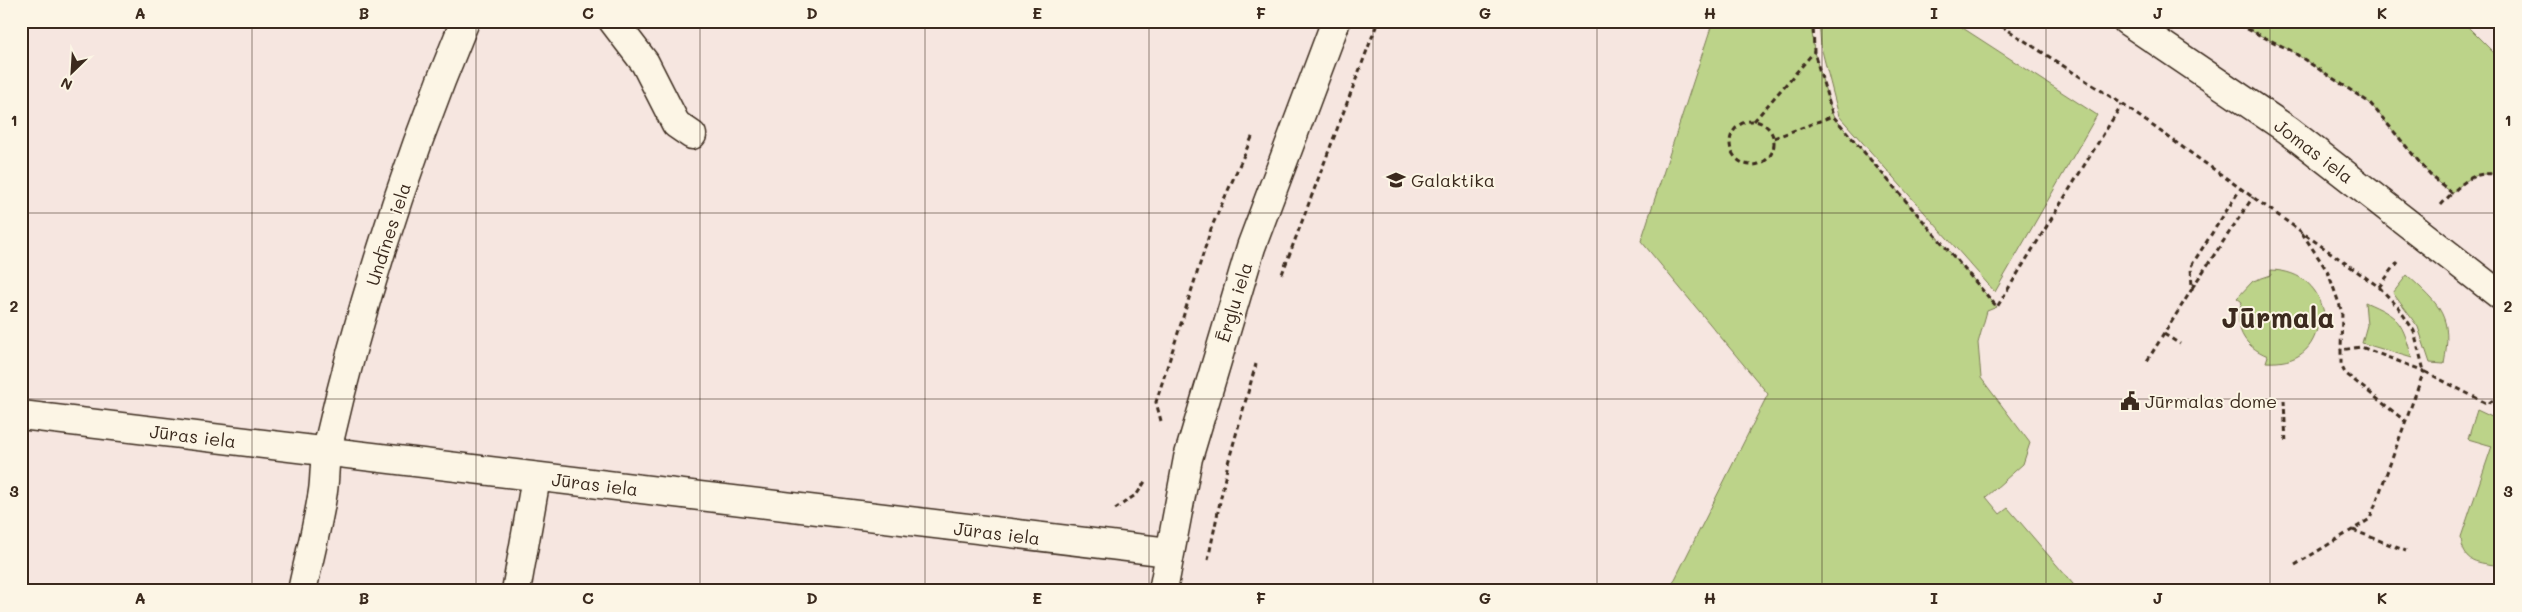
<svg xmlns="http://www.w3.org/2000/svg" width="2522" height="612" font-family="Mali,sans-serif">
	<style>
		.green { fill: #bcd389; stroke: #7c7e54 }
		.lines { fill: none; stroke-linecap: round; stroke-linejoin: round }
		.minor-casing { stroke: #3b2a1e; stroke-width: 31 }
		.major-casing { stroke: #3b2a1e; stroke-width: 31 }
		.path { stroke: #3b2a1e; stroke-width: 3; stroke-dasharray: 5 4; stroke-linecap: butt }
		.minor { stroke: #fcf5e5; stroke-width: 28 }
		.major { stroke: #fcf5e5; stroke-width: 28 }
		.grid { fill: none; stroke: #3b2a1e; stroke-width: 1; stroke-opacity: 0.55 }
		.labels { text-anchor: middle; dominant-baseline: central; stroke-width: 4; stroke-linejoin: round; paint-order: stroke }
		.street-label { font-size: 18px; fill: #3b2a1e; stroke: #fcf5e5 }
		.poi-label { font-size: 18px; fill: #3b2a1e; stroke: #fcf5e5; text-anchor: start }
		.town-label { font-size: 28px; font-weight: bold; fill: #3b2a1e; stroke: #fcf5e5 }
		.neatline { fill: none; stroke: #3b2a1e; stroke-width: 2 }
		.grid-label { font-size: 16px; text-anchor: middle; font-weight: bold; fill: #3b2a1e }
	</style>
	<rect width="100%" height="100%" fill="#f6e6e0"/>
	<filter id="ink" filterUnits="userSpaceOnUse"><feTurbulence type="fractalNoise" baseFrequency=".02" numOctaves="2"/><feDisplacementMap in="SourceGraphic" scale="10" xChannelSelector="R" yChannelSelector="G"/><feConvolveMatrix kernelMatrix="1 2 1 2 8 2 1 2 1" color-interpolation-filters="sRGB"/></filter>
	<g filter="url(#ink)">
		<!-- green -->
		<g class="green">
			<polygon points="1713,21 1811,21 1814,52 1833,116 1997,307 1987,311 1978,343 1981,378 2030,443 2023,464 1986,497 2000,514 2008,508 2079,591 1669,591 1768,394 1641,241"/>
			<polygon points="1819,21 1952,21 2097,115 1995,292 1839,116 1821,47"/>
			<path d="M2231,21H2462L2501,60V175C2477,171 2469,177 2452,193L2430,175L2370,103L2290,50Z"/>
			<path d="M2271,270C2302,271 2320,288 2325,318L2319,319C2315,350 2297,364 2266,362L2268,356C2243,346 2233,327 2242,302L2237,298L2253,281L2271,275Z"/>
			<path d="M2407,275C2441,306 2453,316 2444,364L2430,363L2418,327L2393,293Z"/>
			<path d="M2365,302C2400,317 2402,322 2412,358L2362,343L2367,325Z"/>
			<path d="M2477,410L2494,418L2501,411V566C2477,562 2463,564 2461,537L2492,446L2468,439Z"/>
			<polygon points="2347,584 2357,591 2326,591 2328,585"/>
		</g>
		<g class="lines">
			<!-- minor casing -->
			<g class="minor-casing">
				<g id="minor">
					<polyline points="613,21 645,63 676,124 692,135"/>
					<polyline points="21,415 1169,552"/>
					<path d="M302,591C309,558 318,524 323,491C325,477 324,463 327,450C360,306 408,158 465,21"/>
					<polyline points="516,591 536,478"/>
					<polyline points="1163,591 1188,458 1251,247 1336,21"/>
				</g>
			</g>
			<!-- major casing -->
			<g class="major-casing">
				<polyline id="major" points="2127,21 2288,130 2501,296"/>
			</g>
			<!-- path -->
			<g class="path">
				<polyline points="1813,21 1814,52 1833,116 1997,307 2122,104"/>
				<polyline points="1994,21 2122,104 2379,287 2398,307 2414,331 2424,371 2488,404 2501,394"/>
				<path d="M2231,21L2290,50L2370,103L2430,175L2452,193C2469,177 2477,171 2501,175"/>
				<polyline points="1754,121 1814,52"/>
				<circle cx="1752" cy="143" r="22"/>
				<polyline points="1774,138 1833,116"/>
				<polyline points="2441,205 2452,193"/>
				<polyline points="2302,233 2328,272 2342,312 2341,350"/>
				<polyline points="1282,274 1377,24 1374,21"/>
				<polyline points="2379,287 2398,262"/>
				<polyline points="2192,288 2253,197"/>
				<polyline points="2164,334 2180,344"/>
				<polyline points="2147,361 2192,289 2191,266 2241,188"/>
				<polyline points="2284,400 2286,445"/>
				<polyline points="1161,421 1156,402 1212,226 1253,135"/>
				<polyline points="1115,509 1137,494 1146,480"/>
				<polyline points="2353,530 2406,551"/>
				<polyline points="1208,560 1228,463 1256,364"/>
				<polyline points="2295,565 2370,519 2424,371 2361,347 2341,350 2341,365 2345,373 2405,421"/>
			</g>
			<!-- minor -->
			<use href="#minor" class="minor"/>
			<!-- major -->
			<use href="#major" class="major"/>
		</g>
	</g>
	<!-- grid -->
	<path class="grid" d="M252,21V591M476,21V591M700,21V591M925,21V591M1149,21V591M1373,21V591M1597,21V591M1822,21V591M2046,21V591M2270,21V591M21,213H2501M21,399H2501"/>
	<!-- icons -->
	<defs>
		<g id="school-bare" transform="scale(1.5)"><path d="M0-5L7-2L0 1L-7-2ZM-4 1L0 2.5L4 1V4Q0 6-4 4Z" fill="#3b2a1e" stroke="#fcf5e5" stroke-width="2.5" paint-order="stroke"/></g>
		<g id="civic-bare" transform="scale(1.5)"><path d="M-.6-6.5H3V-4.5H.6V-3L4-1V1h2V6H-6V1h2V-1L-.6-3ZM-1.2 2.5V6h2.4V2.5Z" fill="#3b2a1e" stroke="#fcf5e5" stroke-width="2.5" paint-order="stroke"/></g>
	</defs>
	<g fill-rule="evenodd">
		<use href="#school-bare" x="1396" y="180"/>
		<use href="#civic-bare" x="2130" y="401"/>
	</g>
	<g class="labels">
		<!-- street labels -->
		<g class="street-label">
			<text transform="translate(2314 151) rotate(37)">Jomas iela</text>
			<text transform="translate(388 234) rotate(-72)">Undīnes iela</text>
			<text transform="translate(1234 302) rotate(-73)">Ērgļu iela</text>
			<text transform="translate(193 436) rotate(7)">Jūras iela</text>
			<text transform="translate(595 484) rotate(7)">Jūras iela</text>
			<text transform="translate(997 533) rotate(7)">Jūras iela</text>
		</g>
		<!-- poi labels -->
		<g class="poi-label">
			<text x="1411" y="180">Galaktika</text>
			<text x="2145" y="401">Jūrmalas dome</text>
		</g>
		<!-- town labels -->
		<g class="town-label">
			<text x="2278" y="317">Jūrmala</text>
		</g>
	</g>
	<!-- margin -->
	<rect width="2522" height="612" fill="none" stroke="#fcf5e5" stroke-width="55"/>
	<!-- north arrow -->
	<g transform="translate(72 72) rotate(205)" stroke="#fcf5e5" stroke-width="4" paint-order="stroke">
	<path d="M0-4L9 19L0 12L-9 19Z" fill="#3b2a1e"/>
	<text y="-8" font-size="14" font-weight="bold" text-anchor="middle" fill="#3b2a1e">N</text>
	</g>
	<rect x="28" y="28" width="2466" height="556" class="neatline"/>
	<g class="grid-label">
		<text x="140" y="19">A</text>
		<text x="364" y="19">B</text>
		<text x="588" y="19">C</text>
		<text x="812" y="19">D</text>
		<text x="1037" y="19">E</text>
		<text x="1261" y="19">F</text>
		<text x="1485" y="19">G</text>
		<text x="1710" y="19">H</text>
		<text x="1934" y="19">I</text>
		<text x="2158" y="19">J</text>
		<text x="2382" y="19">K</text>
		<text x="14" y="126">1</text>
		<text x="2508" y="126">1</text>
		<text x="14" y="312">2</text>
		<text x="2508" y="312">2</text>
		<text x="14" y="497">3</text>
		<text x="2508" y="497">3</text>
		<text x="140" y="604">A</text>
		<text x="364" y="604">B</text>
		<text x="588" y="604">C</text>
		<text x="812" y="604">D</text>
		<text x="1037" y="604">E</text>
		<text x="1261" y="604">F</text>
		<text x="1485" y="604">G</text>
		<text x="1710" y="604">H</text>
		<text x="1934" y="604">I</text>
		<text x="2158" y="604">J</text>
		<text x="2382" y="604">K</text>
	</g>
</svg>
